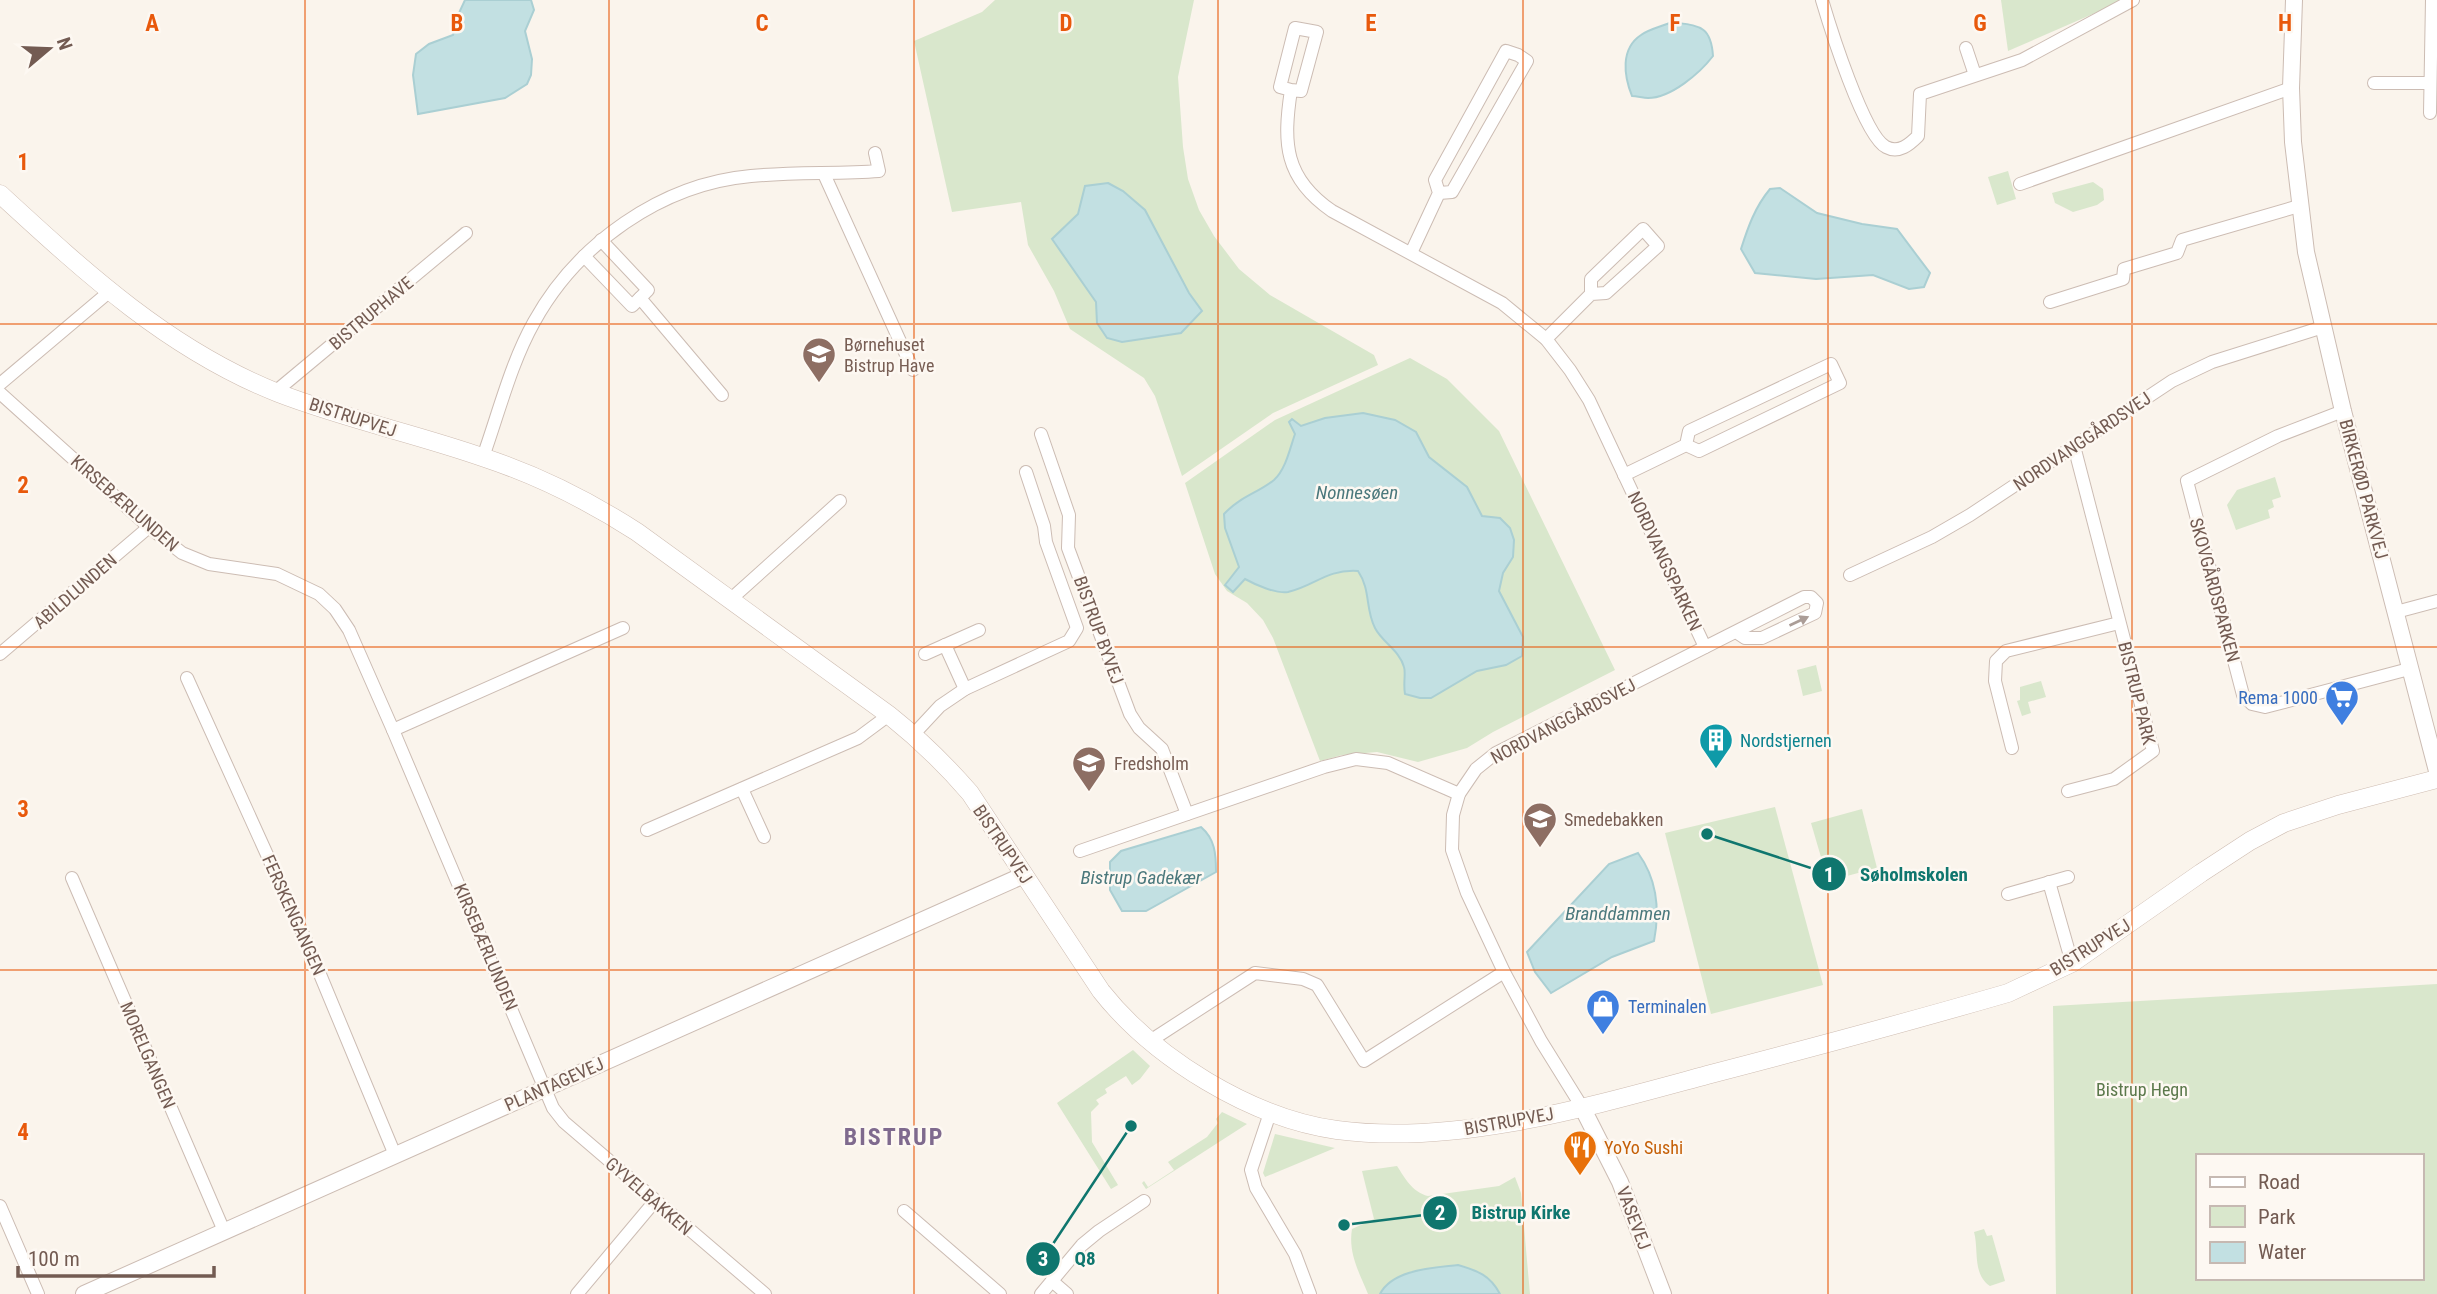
<svg xmlns="http://www.w3.org/2000/svg" width="2437" height="1294" font-family="'Roboto Condensed',sans-serif">
	<style>
		.green { fill: #d9e7cc; fill-rule: evenodd }
		.water { fill: #c2e0e2; stroke: #aacfd3; stroke-width: 2 }
		.lines { fill: none; stroke-linecap: round; stroke-linejoin: round }
		.minor-casing { stroke: #ccbcb3; stroke-width: 14 }
		.tertiary-casing { stroke: #ccbcb3; stroke-width: 18 }
		.secondary-casing { stroke: #cebcb1; stroke-width: 19 }
		.minor { stroke: #fff; stroke-width: 12 }
		.tertiary { stroke: #fff; stroke-width: 16 }
		.secondary { stroke: #fff; stroke-width: 18 }
		.oneway { fill: #ab9d97 }
		.grid { fill: none; stroke: #e8590c; stroke-width: 2; stroke-opacity: 0.55 }
		.labels { text-anchor: middle; dominant-baseline: central; stroke-width: 5; stroke-linejoin: round; paint-order: stroke }
		.street-label { font-size: 18px; fill: #735b52; stroke: #fdf8f2 }
		.education-label { font-size: 18px; fill: #785e54; stroke: #fdf8f2; text-anchor: start }
		.shop-label { font-size: 18px; fill: #366cbe; stroke: #fdf8f2; text-anchor: end }
		.culture-label { font-size: 18px; fill: #0d838f; stroke: #fdf8f2; text-anchor: start }
		.park-label { font-size: 18px; fill: #5b784b; stroke: #fdf8f2 }
		.food-label { font-size: 18px; fill: #c56008; stroke: #fdf8f2; text-anchor: start }
		.water-label { font-size: 19px; font-style: italic; fill: #4a787c; stroke: #fdf8f2 }
		.district-label { font-size: 24px; font-weight: bold; letter-spacing: 2px; fill: #7f6a8e; stroke: #fdf8f2 }
		.grid-label { font-size: 23px; text-anchor: middle; font-weight: bold; fill: #e8590c; stroke: #fdf8f2; stroke-width: 5; stroke-linejoin: round; paint-order: stroke }
		.leader { fill: none; stroke: #0f766e; stroke-width: 2.5 }
		.callout-dot { fill: #0f766e; stroke: #fdf8f2; stroke-width: 2.5 }
		.mark-label { font-size: 21px; text-anchor: middle; font-weight: bold; fill: #fff }
		.callout-label { font-size: 19px; text-anchor: middle; font-weight: bold; fill: #0f766e; stroke: #fdf8f2; stroke-width: 5; stroke-linejoin: round; paint-order: stroke }
	</style>
	<rect width="100%" height="100%" fill="#faf4ec"/>
	<!-- green -->
	<g class="green">
		<polygon points="995,0 1194,0 1178,77 1183,147 1188,179 1199,210 1214,236 1239,269 1270,295 1374,355 1378,365 1273,413 1182,476 1155,396 1144,378 1070,329 1054,291 1028,245 1021,202 952,212 914,41 982,12"/>
		<polygon points="2001,0 2125,0 2008,51"/>
		<polygon points="2008,171 2016,199 1997,205 1988,177"/>
		<polygon points="2093,182 2103,189 2104,200 2097,205 2073,212 2055,203 2052,193"/>
		<polygon points="1410,358 1447,379 1499,431 1615,670 1493,732 1467,748 1418,762 1377,752 1342,755 1320,761 1273,638 1263,620 1247,603 1227,591 1215,574 1185,483 1275,420"/>
		<polygon points="2275,477 2281,497 2272,500 2274,507 2268,510 2270,518 2236,530 2227,505 2237,490"/>
		<polygon points="1816,665 1822,691 1803,696 1797,670"/>
		<polygon points="2041,681 2046,697 2028,702 2031,713 2022,716 2017,701 2020,700 2020,687"/>
		<polygon points="1775,807 1823,985 1711,1014 1665,833"/>
		<polygon points="1862,809 1877,868 1828,881 1811,823"/>
		<path d="M2437,984V1294H2056L2053,1006ZM2197,1156H2421V1278H2197Z"/>
		<polygon points="1133,1050 1150,1066 1140,1079 1132,1085 1126,1076 1105,1089 1107,1093 1096,1100 1099,1104 1091,1112 1092,1142 1118,1185 1111,1189 1057,1103"/>
		<polygon points="1222,1112 1247,1124 1146,1189 1142,1183 1144,1181 1148,1187 1174,1170 1168,1162 1207,1137 1218,1123 1216,1119"/>
		<polygon points="1275,1134 1335,1148 1265,1177 1263,1173"/>
		<path d="M1397,1166C1405,1178 1412,1192 1428,1196L1499,1186L1515,1177L1521,1193L1530,1294H1368C1359,1272 1348,1253 1352,1229L1374,1219L1362,1171Z"/>
		<path d="M1984,1229L1987,1236L1992,1235L2005,1281L1990,1286C1972,1274 1979,1250 1974,1232Z"/>
	</g>
	<!-- water -->
	<g class="water">
		<polygon points="465,0 531,0 534,10 525,31 532,59 531,75 527,84 505,98 418,114 413,75 416,54 429,44 453,35 458,15"/>
		<path d="M1672,22C1699,26 1711,25 1713,56C1700,73 1671,98 1648,98C1643,98 1637,96 1632,96C1624,76 1620,49 1641,35C1649,29 1663,26 1672,22Z"/>
		<polygon points="1108,183 1123,191 1145,210 1189,293 1202,311 1181,333 1122,342 1107,338 1097,323 1096,302 1052,239 1078,214 1085,186"/>
		<path d="M1780,188L1817,213L1862,224L1897,229L1930,273L1924,287L1909,289L1873,275L1816,279L1755,273L1741,249C1748,227 1755,207 1770,189Z"/>
		<path d="M1363,413L1395,420L1416,432L1429,457L1467,487L1482,516L1500,518L1510,528L1514,540L1513,557L1503,573L1499,591L1523,637L1522,656L1506,665L1477,671L1431,698H1420L1405,694C1403,684 1406,673 1404,667C1400,651 1382,642 1375,628C1365,609 1371,590 1358,571C1326,569 1315,586 1288,592C1276,594 1256,585 1245,579L1233,592L1225,585L1239,567L1225,528L1224,514C1241,496 1258,493 1274,480C1286,469 1290,448 1295,434L1289,422L1292,419L1301,426L1325,418Z"/>
		<path d="M1201,827C1215,839 1216,854 1216,872L1146,911H1122L1110,890V862L1121,851Z"/>
		<path d="M1638,853C1657,879 1660,910 1654,941L1612,957L1551,993L1535,972L1527,952L1609,864Z"/>
		<path d="M1458,1265C1478,1271 1490,1275 1500,1294H1380C1393,1269 1434,1268 1458,1265Z"/>
	</g>
	<g class="lines">
		<!-- minor casing -->
		<g class="minor-casing">
			<g id="minor">
				<path d="M1822,0C1830,27 1864,136 1886,147C1899,154 1910,144 1918,136L1920,94L2022,60L2133,0"/>
				<polyline points="1966,48 1975,75"/>
				<polyline points="2374,83 2430,83"/>
				<path d="M1291,90L1301,91L1317,32L1295,28L1280,87L1291,90C1283,143 1284,178 1332,211L1502,303L1546,339L1570,370L1589,400L1705,647"/>
				<polyline points="2430,113 2432,0"/>
				<polyline points="824,174 913,370"/>
				<polyline points="2020,184 2291,88"/>
				<polyline points="1411,253 1439,193 1452,192 1527,61 1518,55 1506,51 1435,180 1439,193"/>
				<polyline points="584,256 632,306 648,290 601,240"/>
				<polyline points="640,298 722,395"/>
				<polyline points="2050,302 2123,279 2124,269 2177,253 2182,240 2299,206"/>
				<polyline points="1546,339 1591,294 1606,293 1658,246 1643,229 1591,279 1591,294"/>
				<polyline points="0,384 109,292"/>
				<polyline points="275,392 466,233"/>
				<polyline points="0,393 149,527 182,553 209,564 277,574 319,594 335,609 349,630 393,730 553,1108 564,1122 765,1294"/>
				<polyline points="2343,411 2278,436 2187,481 2243,695 2252,704 2265,707 2409,669"/>
				<polyline points="1041,434 1069,515 1068,548 1130,714 1139,728 1162,749 1187,814"/>
				<path d="M483,457C499,412 511,363 534,322C577,244 661,184 751,176C793,172 837,174 879,171L875,153"/>
				<polyline points="1624,475 1686,445 1699,451 1840,383 1831,364 1689,431 1686,445"/>
				<polyline points="1850,575 1932,537 1970,515 2172,381 2212,362 2323,327"/>
				<polyline points="731,599 840,501"/>
				<polyline points="2396,612 2437,601"/>
				<polyline points="945,645 965,689"/>
				<polyline points="0,654 149,527"/>
				<polyline points="925,654 979,630"/>
				<polyline points="187,678 307,943 395,1155"/>
				<polyline points="393,730 623,628"/>
				<polyline points="913,735 940,706 965,689 1069,641 1077,628 1046,542 1044,526 1026,472"/>
				<polyline points="2012,748 1995,681 1996,661 2006,651 2119,623"/>
				<polyline points="742,789 764,837"/>
				<polyline points="2068,791 2114,779 2153,751 2074,446"/>
				<polyline points="647,830 858,738 889,715"/>
				<polyline points="1080,851 1324,767 1356,759 1388,763 1459,794"/>
				<polyline points="72,878 224,1231"/>
				<polyline points="2049,882 2072,963"/>
				<polyline points="2008,894 2068,877"/>
				<polyline points="1150,1041 1255,973 1303,979 1317,985 1364,1061 1504,972"/>
				<polyline points="1582,1107 1541,1041 1504,972 1467,893 1452,850 1453,815 1459,794 1476,769 1496,753 1804,597 1811,597 1817,603 1815,613 1762,638 1745,638 1736,632"/>
				<polyline points="1270,1113 1251,1170 1256,1188 1295,1254 1310,1294"/>
				<polyline points="0,1206 38,1294"/>
				<polyline points="904,1211 1000,1294"/>
				<polyline points="1052,1281 1067,1294"/>
				<polyline points="577,1294 655,1201"/>
				<polyline points="1041,1294 1082,1245 1099,1231 1144,1201"/>
			</g>
		</g>
		<!-- tertiary casing -->
		<g class="tertiary-casing">
			<g id="tertiary">
				<polyline points="2294,0 2291,88 2293,142 2306,252 2343,411 2437,771"/>
				<polyline points="1582,1107 1620,1182 1663,1294"/>
				<polyline points="84,1294 1024,875"/>
			</g>
		</g>
		<!-- secondary casing -->
		<g class="secondary-casing">
			<path id="secondary" d="M0,194C86,273 168,349 278,393C345,419 417,434 485,458C539,476 589,501 637,532L889,715C919,739 945,764 970,793L1101,991C1154,1058 1251,1118 1337,1130C1457,1146 1592,1106 1707,1075C1807,1049 1908,1022 2008,993L2072,963L2201,873L2250,841L2284,823L2338,805L2437,779"/>
		</g>
		<!-- minor -->
		<use href="#minor" class="minor"/>
		<!-- tertiary -->
		<use href="#tertiary" class="tertiary"/>
		<!-- secondary -->
		<use href="#secondary" class="secondary"/>
	</g>
	<!-- one-way arrows -->
	<defs><path id="oneway-solid" d="M-6-.8H1V-3.2L6.5 0L1 3.2V.8H-6Z" transform="scale(1.75)"/></defs>
	<use class="oneway" href="#oneway-solid" transform="translate(1799 621) rotate(-25)"/>
	<!-- grid -->
	<path class="grid" d="M305,0V1294M609,0V1294M914,0V1294M1218,0V1294M1523,0V1294M1828,0V1294M2132,0V1294M0,324H2437M0,647H2437M0,970H2437"/>
	<!-- icons -->
	<defs>
		<g id="school-pin" transform="scale(1.75)"><path d="M0 17L-7.5 6A9.5 9.5 0 1 1 7.5 6Z" fill="#8d6e63" stroke="#fdf8f2"/><path d="M0-5L7-2L0 1L-7-2ZM-4 1L0 2.5L4 1V4Q0 6-4 4Z" fill="#fff"/></g>
		<g id="supermarket-pin" transform="scale(1.75)"><path d="M0 17L-7.5 6A9.5 9.5 0 1 1 7.5 6Z" fill="#3f7fe0" stroke="#fdf8f2"/><path d="M-6-5.5h2.5l.6 2H6L4.5 2H-2.5L-4.4-4H-6ZM-1.5 3.2a1.3 1.3 0 1 0 .1 0ZM3 3.2a1.3 1.3 0 1 0 .1 0Z" fill="#fff"/></g>
		<g id="building-pin" transform="scale(1.75)"><path d="M0 17L-7.5 6A9.5 9.5 0 1 1 7.5 6Z" fill="#0f9aa8" stroke="#fdf8f2"/><path d="M-4-6H4V6H1V3H-1V6H-4ZM-2.5-4.3h1.7v1.8h-1.7ZM.8-4.3h1.7v1.8H.8ZM-2.5-1h1.7V.8h-1.7ZM.8-1h1.7V.8H.8Z" fill="#fff"/></g>
		<g id="shop-pin" transform="scale(1.75)"><path d="M0 17L-7.5 6A9.5 9.5 0 1 1 7.5 6Z" fill="#3f7fe0" stroke="#fdf8f2"/><path d="M-5-2.5h2.3a2.7 3.5 0 0 1 5.4 0H5L5.5 6h-11ZM-1.5-2.5h3a1.5 2.3 0 0 0-3 0Z" fill="#fff"/></g>
		<g id="restaurant-pin" transform="scale(1.75)"><path d="M0 17L-7.5 6A9.5 9.5 0 1 1 7.5 6Z" fill="#e8710a" stroke="#fdf8f2"/><path d="M-5-6h1v4h1v-4h1v4h1v-4h1v5L-1.5 .5V6h-2V.5L-5-1ZM5-6V6H3V1.5H1.5Q1.5-4 5-6Z" fill="#fff"/></g>
	</defs>
	<g fill-rule="evenodd">
		<use href="#school-pin" x="819" y="354"/>
		<use href="#supermarket-pin" x="2342" y="697"/>
		<use href="#building-pin" x="1716" y="740"/>
		<use href="#school-pin" x="1089" y="763"/>
		<use href="#school-pin" x="1540" y="819"/>
		<use href="#shop-pin" x="1603" y="1006"/>
		<use href="#restaurant-pin" x="1580" y="1147"/>
	</g>
	<g class="labels">
		<!-- street labels -->
		<g class="street-label">
			<text transform="translate(371 313) rotate(-40)">BISTRUPHAVE</text>
			<text transform="translate(353 417) rotate(18)">BISTRUPVEJ</text>
			<text transform="translate(2082 441) rotate(-34)">NORDVANGGÅRDSVEJ</text>
			<text transform="translate(2364 489) rotate(75)">BIRKERØD PARKVEJ</text>
			<text transform="translate(125 503) rotate(41)">KIRSEBÆRLUNDEN</text>
			<text transform="translate(1665 561) rotate(65)">NORDVANGSPARKEN</text>
			<text transform="translate(2215 590) rotate(75)">SKOVGÅRDSPARKEN</text>
			<text transform="translate(75 591) rotate(-41)">ABILDLUNDEN</text>
			<text transform="translate(1099 630) rotate(70)">BISTRUP BYVEJ</text>
			<text transform="translate(2137 693) rotate(76)">BISTRUP PARK</text>
			<text transform="translate(1563 721) rotate(-28)">NORDVANGGÅRDSVEJ</text>
			<text transform="translate(1003 844) rotate(56)">BISTRUPVEJ</text>
			<text transform="translate(294 915) rotate(66)">FERSKENGANGEN</text>
			<text transform="translate(486 947) rotate(67)">KIRSEBÆRLUNDEN</text>
			<text transform="translate(2090 947) rotate(-32)">BISTRUPVEJ</text>
			<text transform="translate(148 1055) rotate(67)">MORELGANGEN</text>
			<text transform="translate(554 1084) rotate(-24)">PLANTAGEVEJ</text>
			<text transform="translate(1509 1121) rotate(-10)">BISTRUPVEJ</text>
			<text transform="translate(649 1196) rotate(41)">GYVELBAKKEN</text>
			<text transform="translate(1634 1218) rotate(69)">VASEVEJ</text>
		</g>
		<!-- education labels -->
		<g class="education-label">
			<text x="844" y="344">Børnehuset<tspan x="844" dy="21">Bistrup Have</tspan></text>
			<text x="1114" y="763">Fredsholm</text>
			<text x="1564" y="819">Smedebakken</text>
		</g>
		<!-- shop labels -->
		<g class="shop-label">
			<text x="2318" y="697">Rema 1000</text>
			<text x="1628" y="1006" text-anchor="start">Terminalen</text>
		</g>
		<!-- culture labels -->
		<g class="culture-label">
			<text x="1740" y="740">Nordstjernen</text>
		</g>
		<!-- park labels -->
		<g class="park-label">
			<text x="2142" y="1089">Bistrup Hegn</text>
		</g>
		<!-- food labels -->
		<g class="food-label">
			<text x="1604" y="1147">YoYo Sushi</text>
		</g>
		<!-- water labels -->
		<g class="water-label">
			<text x="1357" y="492">Nonnesøen</text>
			<text x="1141" y="877">Bistrup Gadekær</text>
			<text x="1618" y="913">Branddammen</text>
		</g>
		<!-- district labels -->
		<g class="district-label">
			<text x="894" y="1137">BISTRUP</text>
		</g>
	</g>
	<g class="grid-label">
		<text x="152" y="31">A</text>
		<text x="457" y="31">B</text>
		<text x="762" y="31">C</text>
		<text x="1066" y="31">D</text>
		<text x="1371" y="31">E</text>
		<text x="1675" y="31">F</text>
		<text x="1980" y="31">G</text>
		<text x="2285" y="31">H</text>
		<text x="23" y="170">1</text>
		<text x="23" y="493">2</text>
		<text x="23" y="817">3</text>
		<text x="23" y="1140">4</text>
	</g>
	<!-- callouts -->
	<path class="leader" d="M1707 834L1829 874M1344 1225L1440 1213M1131 1126L1043 1259"/>
	<g class="callout-dot">
		<circle cx="1707" cy="834" r="7"/>
		<circle cx="1344" cy="1225" r="7"/>
		<circle cx="1131" cy="1126" r="7"/>
		<circle cx="1829" cy="874" r="18"/>
		<circle cx="1440" cy="1213" r="18"/>
		<circle cx="1043" cy="1259" r="18"/>
	</g>
	<g class="mark-label">
		<text x="1829" y="882">1</text>
		<text x="1440" y="1220">2</text>
		<text x="1043" y="1266">3</text>
	</g>
	<g class="callout-label">
		<text x="1914" y="881">Søholmskolen</text>
		<text x="1521" y="1219">Bistrup Kirke</text>
		<text x="1085" y="1265">Q8</text>
	</g>
	<!-- legend -->
	<rect x="2196" y="1154" width="228" height="126" fill="#fdf8f2" stroke="#c6b9b2" stroke-width="2"/>
	<rect x="2210" y="1177" width="35" height="10" fill="#ffffff" stroke="#c6b9b2" stroke-width="2"/>
	<text x="2258" y="1189" font-size="21" fill="#735b52">Road</text>
	<rect x="2210" y="1206" width="35" height="21" fill="#d9e7cc" stroke="#c6b9b2" stroke-width="2"/>
	<text x="2258" y="1224" font-size="21" fill="#735b52">Park</text>
	<rect x="2210" y="1242" width="35" height="21" fill="#c2e0e2" stroke="#c6b9b2" stroke-width="2"/>
	<text x="2258" y="1259" font-size="21" fill="#735b52">Water</text>
	<!-- north arrow -->
	<g transform="translate(49 49) rotate(71)" stroke="#fdf8f2" stroke-width="5" paint-order="stroke">
	<path d="M0-5L12 26L0 18L-12 26Z" fill="#735b52"/>
	<text y="-10" font-size="19" font-weight="bold" text-anchor="middle" fill="#735b52">N</text>
	</g>
	<!-- scale -->
	<path d="M18 1266v10h196v-10" fill="none" stroke="#735b52" stroke-width="3.5"/>
	<text x="28" y="1266" font-size="21" fill="#735b52" stroke="#fdf8f2" stroke-width="5" paint-order="stroke">100 m</text>
</svg>
